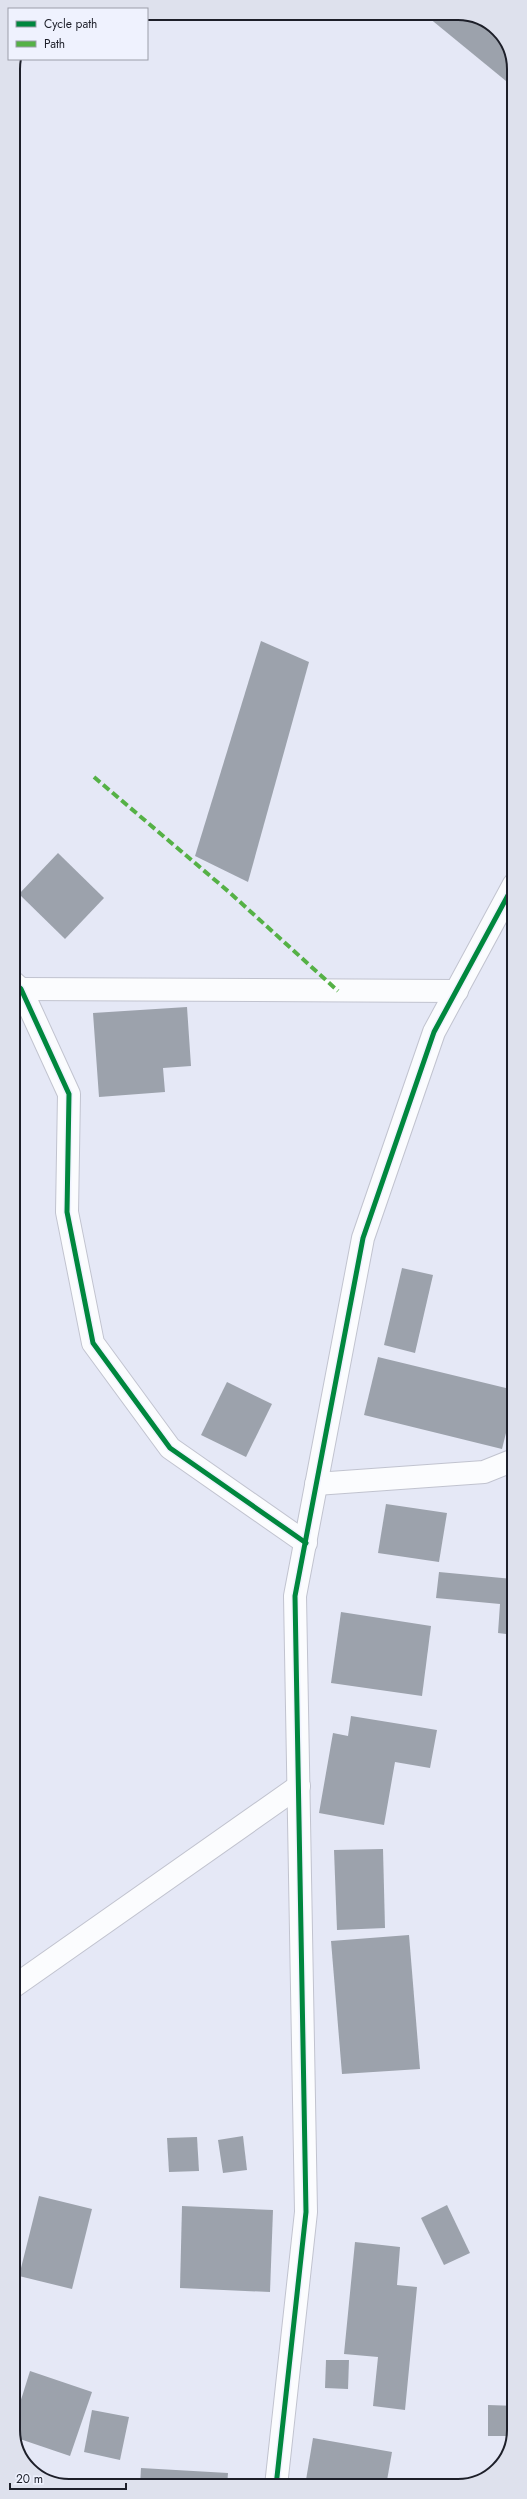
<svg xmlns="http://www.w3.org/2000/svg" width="527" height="2499" font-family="Jost,sans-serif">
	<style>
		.building { fill: #9ca2ac }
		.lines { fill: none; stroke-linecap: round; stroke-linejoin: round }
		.minor-casing { stroke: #c1c3cf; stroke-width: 24 }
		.minor { stroke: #fbfcfe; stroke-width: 22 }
		.quiet { stroke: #55b146; stroke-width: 4; stroke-dasharray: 8 4; stroke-linecap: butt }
		.cycleway-casing { stroke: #eff2fe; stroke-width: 8 }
		.cycleway { stroke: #00873e; stroke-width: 5 }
		.rim { fill: none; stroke: #1d1f29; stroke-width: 2 }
	</style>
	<rect width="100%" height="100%" fill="#e5e8f6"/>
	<!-- building -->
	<g class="building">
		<polygon points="423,13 465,13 498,29 513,61 513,72 506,81"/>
		<polygon points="261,641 309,662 248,882 195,856"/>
		<polygon points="58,853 104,898 65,939 19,894"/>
		<polygon points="187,1007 191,1066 163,1068 165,1092 99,1097 93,1013"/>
		<polygon points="402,1268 433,1275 415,1353 384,1345"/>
		<polygon points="378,1357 514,1390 514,1401 502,1449 364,1415"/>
		<polygon points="227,1382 272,1404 246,1457 201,1435"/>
		<polygon points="386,1504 447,1513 439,1562 378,1553"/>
		<polygon points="439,1572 514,1579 514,1635 498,1633 500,1604 436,1598"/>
		<polygon points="341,1612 431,1626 422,1696 331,1683"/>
		<polygon points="13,1709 19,1741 13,1742"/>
		<polygon points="351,1716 437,1730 430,1768 395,1762 384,1825 319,1813 333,1733 348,1736"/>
		<polygon points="383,1849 385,1928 337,1930 334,1850"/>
		<polygon points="409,1935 420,2069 342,2074 331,1941"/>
		<polygon points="243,2136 247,2170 223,2173 218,2140"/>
		<polygon points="197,2137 199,2171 169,2172 167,2138"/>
		<polygon points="39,2196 92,2209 72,2289 19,2276"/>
		<polygon points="447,2205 470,2253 444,2265 421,2218"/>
		<polygon points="182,2206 273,2210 270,2292 180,2288"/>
		<polygon points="355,2242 400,2247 397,2285 417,2287 405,2410 373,2406 378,2357 344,2354"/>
		<polygon points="326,2360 349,2360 348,2389 325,2388"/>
		<polygon points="30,2371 92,2392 70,2456 14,2437 14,2422"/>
		<polygon points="488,2405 514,2406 512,2436 488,2436"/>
		<polygon points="92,2410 129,2417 120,2460 84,2452"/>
		<polygon points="313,2438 392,2452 386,2486 305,2486"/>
		<polygon points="141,2468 228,2473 227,2486 140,2486"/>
	</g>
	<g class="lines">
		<!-- minor casing -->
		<g class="minor-casing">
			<g id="minor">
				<polyline points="13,982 21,989 69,1094 67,1212 93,1343 170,1448 306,1543"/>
				<polyline points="21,989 457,991"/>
				<polyline points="316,1484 484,1472 514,1460"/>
				<polyline points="13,1987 299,1786"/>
				<polyline points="276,2486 306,2212 295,1596 363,1238 434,1032 514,884"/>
			</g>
		</g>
		<!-- minor -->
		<use href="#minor" class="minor"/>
		<!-- quiet -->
		<polyline class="quiet" points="94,777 229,892 338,991"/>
		<!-- cycleway casing -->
		<g class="cycleway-casing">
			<g id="cycleway">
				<polyline points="13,982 21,989 69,1094 67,1212 93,1343 170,1448 306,1543"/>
				<polyline points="276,2486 306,2212 295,1596 363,1238 434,1032 514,884"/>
			</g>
		</g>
		<!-- cycleway -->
		<use href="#cycleway" class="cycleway"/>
	</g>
	<!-- crop -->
	<path d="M0 0H527V2499H0ZM69 20H458A49 49 0 0 1 507 69V2430A49 49 0 0 1 458 2479H69A49 49 0 0 1 20 2430V69A49 49 0 0 1 69 20Z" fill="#dee1ed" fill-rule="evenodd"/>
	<path class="rim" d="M69 20H458A49 49 0 0 1 507 69V2430A49 49 0 0 1 458 2479H69A49 49 0 0 1 20 2430V69A49 49 0 0 1 69 20Z"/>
	<!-- legend -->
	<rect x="8" y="8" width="140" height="52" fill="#eff2fe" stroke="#9b9ea9"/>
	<rect x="16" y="21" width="20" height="6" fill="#00873e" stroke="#9b9ea9"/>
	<text x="44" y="28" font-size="12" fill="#1d1f29">Cycle path</text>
	<rect x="16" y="41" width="20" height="6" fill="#55b146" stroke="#9b9ea9"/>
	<text x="44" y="48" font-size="12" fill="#1d1f29">Path</text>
	<!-- scale -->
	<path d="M10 2483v6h116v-6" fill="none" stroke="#1d1f29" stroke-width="2"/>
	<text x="16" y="2483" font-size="12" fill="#1d1f29" stroke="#eff2fe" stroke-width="3" paint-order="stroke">20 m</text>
</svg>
